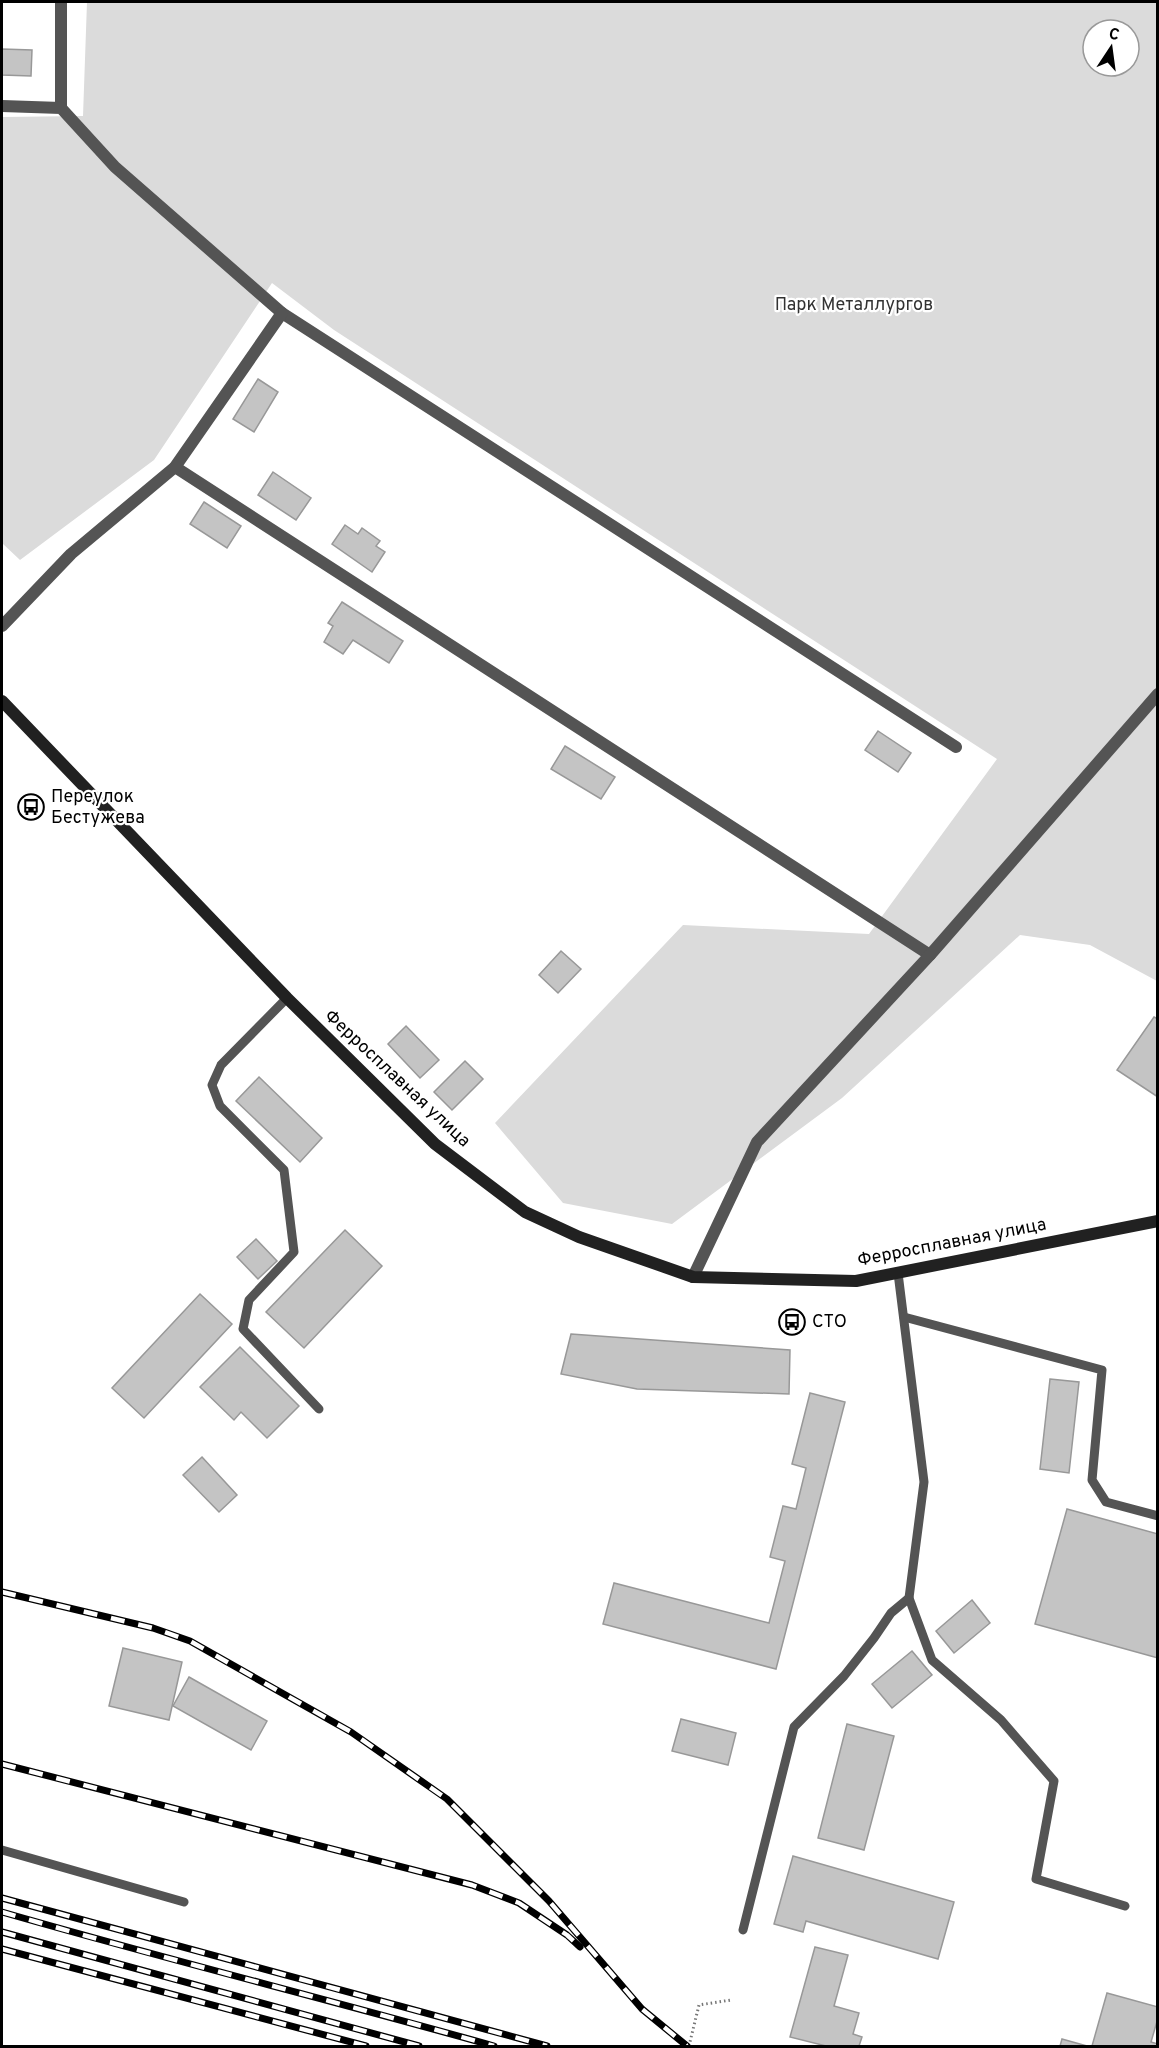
<svg xmlns="http://www.w3.org/2000/svg" width="1159" height="2048" font-family="Overpass,sans-serif">
	<style>
		.green { fill: #dbdbdb; fill-rule: evenodd }
		.building { fill: #c4c4c4; stroke: #989898; stroke-width: 1.5 }
		.lines { fill: none; stroke-linecap: round; stroke-linejoin: round }
		.path { stroke: #767676; stroke-width: 3; stroke-dasharray: 1.5 3; stroke-linecap: butt }
		.lane { stroke: #545454; stroke-width: 9 }
		.street { stroke: #545454; stroke-width: 12 }
		.secondary { stroke: #212121; stroke-width: 12 }
		.rail-casing { stroke: #000; stroke-width: 7 }
		.rail { stroke: #fff; stroke-width: 4.5; stroke-dasharray: 14; stroke-linecap: butt }
		.labels { text-anchor: middle; dominant-baseline: central; stroke-width: 4.5; stroke-linejoin: round; paint-order: stroke }
		.park-label { font-size: 18px; fill: #323232; stroke: #fff }
		.poi-label { font-size: 18px; fill: #000; stroke: #fff; text-anchor: start }
		.street-label { font-size: 18px; fill: #000; stroke: #fff }
	</style>
	<rect width="100%" height="100%" fill="#fff"/>
	<!-- green -->
	<path class="green" d="M87,2H1157V981L1090,945L1020,935L842,1098L672,1224L563,1203L495,1123L683,925L869,934L997,759L334,330L272,283L154,460L20,560L2,543V117L83,116ZM1093,30H1129V66H1093Z"/>
	<!-- building -->
	<g class="building">
		<polygon points="2,49 32,50 31,76 2,75"/>
		<polygon points="258,379 278,392 254,432 233,419"/>
		<polygon points="273,472 311,498 296,520 258,495"/>
		<polygon points="204,502 241,526 227,548 190,524"/>
		<polygon points="345,525 358,534 362,528 380,541 376,546 385,552 372,572 332,544"/>
		<polygon points="342,602 403,641 389,663 353,640 343,654 324,642 333,626 328,623"/>
		<polygon points="878,731 911,753 898,772 865,750"/>
		<polygon points="565,746 615,777 601,799 551,769"/>
		<polygon points="561,951 581,969 558,993 539,975"/>
		<polygon points="1154,1017 1158,1019 1158,1097 1117,1070"/>
		<polygon points="406,1026 439,1060 420,1078 388,1044"/>
		<polygon points="465,1061 483,1079 452,1110 434,1092"/>
		<polygon points="259,1077 322,1138 300,1162 236,1101"/>
		<polygon points="345,1230 382,1266 304,1348 266,1312"/>
		<polygon points="256,1239 277,1261 258,1279 237,1257"/>
		<polygon points="200,1294 232,1324 144,1418 112,1388"/>
		<polygon points="571,1334 790,1350 789,1394 637,1389 561,1374"/>
		<polygon points="240,1347 299,1406 267,1438 241,1412 234,1420 200,1387"/>
		<polygon points="1050,1379 1079,1382 1069,1473 1040,1469"/>
		<polygon points="810,1393 845,1402 776,1669 603,1624 614,1583 769,1623 785,1561 770,1557 783,1506 796,1509 806,1468 792,1464"/>
		<polygon points="202,1457 237,1495 219,1512 183,1475"/>
		<polygon points="1067,1509 1158,1534 1158,1658 1035,1624"/>
		<polygon points="972,1600 990,1623 954,1653 936,1631"/>
		<polygon points="123,1648 182,1662 169,1720 109,1706"/>
		<polygon points="912,1651 932,1675 892,1708 872,1684"/>
		<polygon points="189,1677 267,1721 251,1750 173,1706"/>
		<polygon points="681,1719 736,1733 728,1765 672,1751"/>
		<polygon points="847,1724 894,1736 864,1850 818,1838"/>
		<polygon points="793,1856 954,1902 938,1959 806,1921 803,1932 774,1924"/>
		<polygon points="815,1947 848,1955 834,2006 859,2013 853,2034 862,2037 859,2046 826,2046 790,2037"/>
		<polygon points="1107,1993 1158,2007 1158,2018 1151,2042 1158,2044 1158,2046 1092,2046"/>
		<polygon points="1062,2039 1087,2046 1060,2046"/>
	</g>
	<g class="lines">
		<!-- path -->
		<polyline class="path" points="689,2046 699,2005 731,2000"/>
		<!-- lane -->
		<g class="lane">
			<polyline points="287,998 221,1065 212,1085 220,1106 284,1170 294,1252 249,1300 243,1329 319,1409"/>
			<polyline points="898,1273 924,1482 909,1598 932,1660 1001,1720 1054,1781 1036,1879 1125,1906"/>
			<polyline points="904,1317 1102,1370 1092,1480 1106,1502 1158,1516"/>
			<polyline points="2,1850 184,1902"/>
			<polyline points="743,1930 794,1727 844,1676 874,1638 891,1613 909,1598"/>
		</g>
		<!-- street -->
		<g class="street">
			<polyline points="61,2 61,108"/>
			<polyline points="2,106 61,108 115,167 282,313 956,747"/>
			<polyline points="175,467 930,955"/>
			<polyline points="2,626 71,554 175,467 282,313"/>
			<polyline points="693,1277 757,1142 930,955 1158,694"/>
		</g>
		<!-- secondary -->
		<polyline class="secondary" points="2,701 287,998 435,1144 525,1212 579,1237 693,1277 856,1281 1158,1221"/>
		<!-- rail casing -->
		<g class="rail-casing">
			<g id="rail">
				<polyline points="2,1592 153,1628 190,1641 351,1732 447,1799 549,1901 642,2009 687,2046"/>
				<polyline points="2,1764 472,1885 519,1903 567,1935 580,1947"/>
				<polyline points="2,1898 547,2046"/>
				<path d="M2,1912C165,1959 331,2000 494,2046"/>
				<polyline points="2,1932 419,2046"/>
				<polyline points="2,1949 366,2046"/>
			</g>
		</g>
		<!-- rail -->
		<use href="#rail" class="rail"/>
	</g>
	<!-- icons -->
	<defs>
		<g id="bus-ring" transform="scale(1.35)"><circle r="9.5" fill="#fff" stroke="#000" stroke-width="1.5"/><path d="M-5-6H5V4H4V6H2V4H-2V6H-4V4H-5ZM-3.5-4V0h7V-4ZM-3.5 1.2v1.5H-2V1.2ZM2 1.2v1.5H3.5V1.2Z" fill="#000"/></g>
	</defs>
	<g fill-rule="evenodd">
		<use href="#bus-ring" x="31" y="807"/>
		<use href="#bus-ring" x="792" y="1322"/>
	</g>
	<g class="labels">
		<!-- park labels -->
		<g class="park-label">
			<text x="854" y="305">Парк Металлургов</text>
		</g>
		<!-- poi labels -->
		<g class="poi-label">
			<text x="51" y="797">Переулок<tspan x="51" dy="21">Бестужева</tspan></text>
			<text x="812" y="1322">СТО</text>
		</g>
		<!-- street labels -->
		<g class="street-label">
			<text transform="translate(397 1079) rotate(43)">Ферросплавная улица</text>
			<text transform="translate(952 1243) rotate(-11)">Ферросплавная улица</text>
		</g>
	</g>
	<!-- border -->
	<rect width="1159" height="2048" fill="none" stroke="#000000" stroke-width="6"/>
	<!-- north arrow -->
	<g transform="translate(1111 48) rotate(13)"><circle r="28" fill="#ffffff" stroke="#999999" stroke-width="1.5"/>
	<path d="M0-4.5L10 22L0 15L-10 22Z" fill="#000000"/>
	<text y="-9" font-size="16" font-weight="bold" text-anchor="middle" fill="#000000">С</text>
	</g>
</svg>
